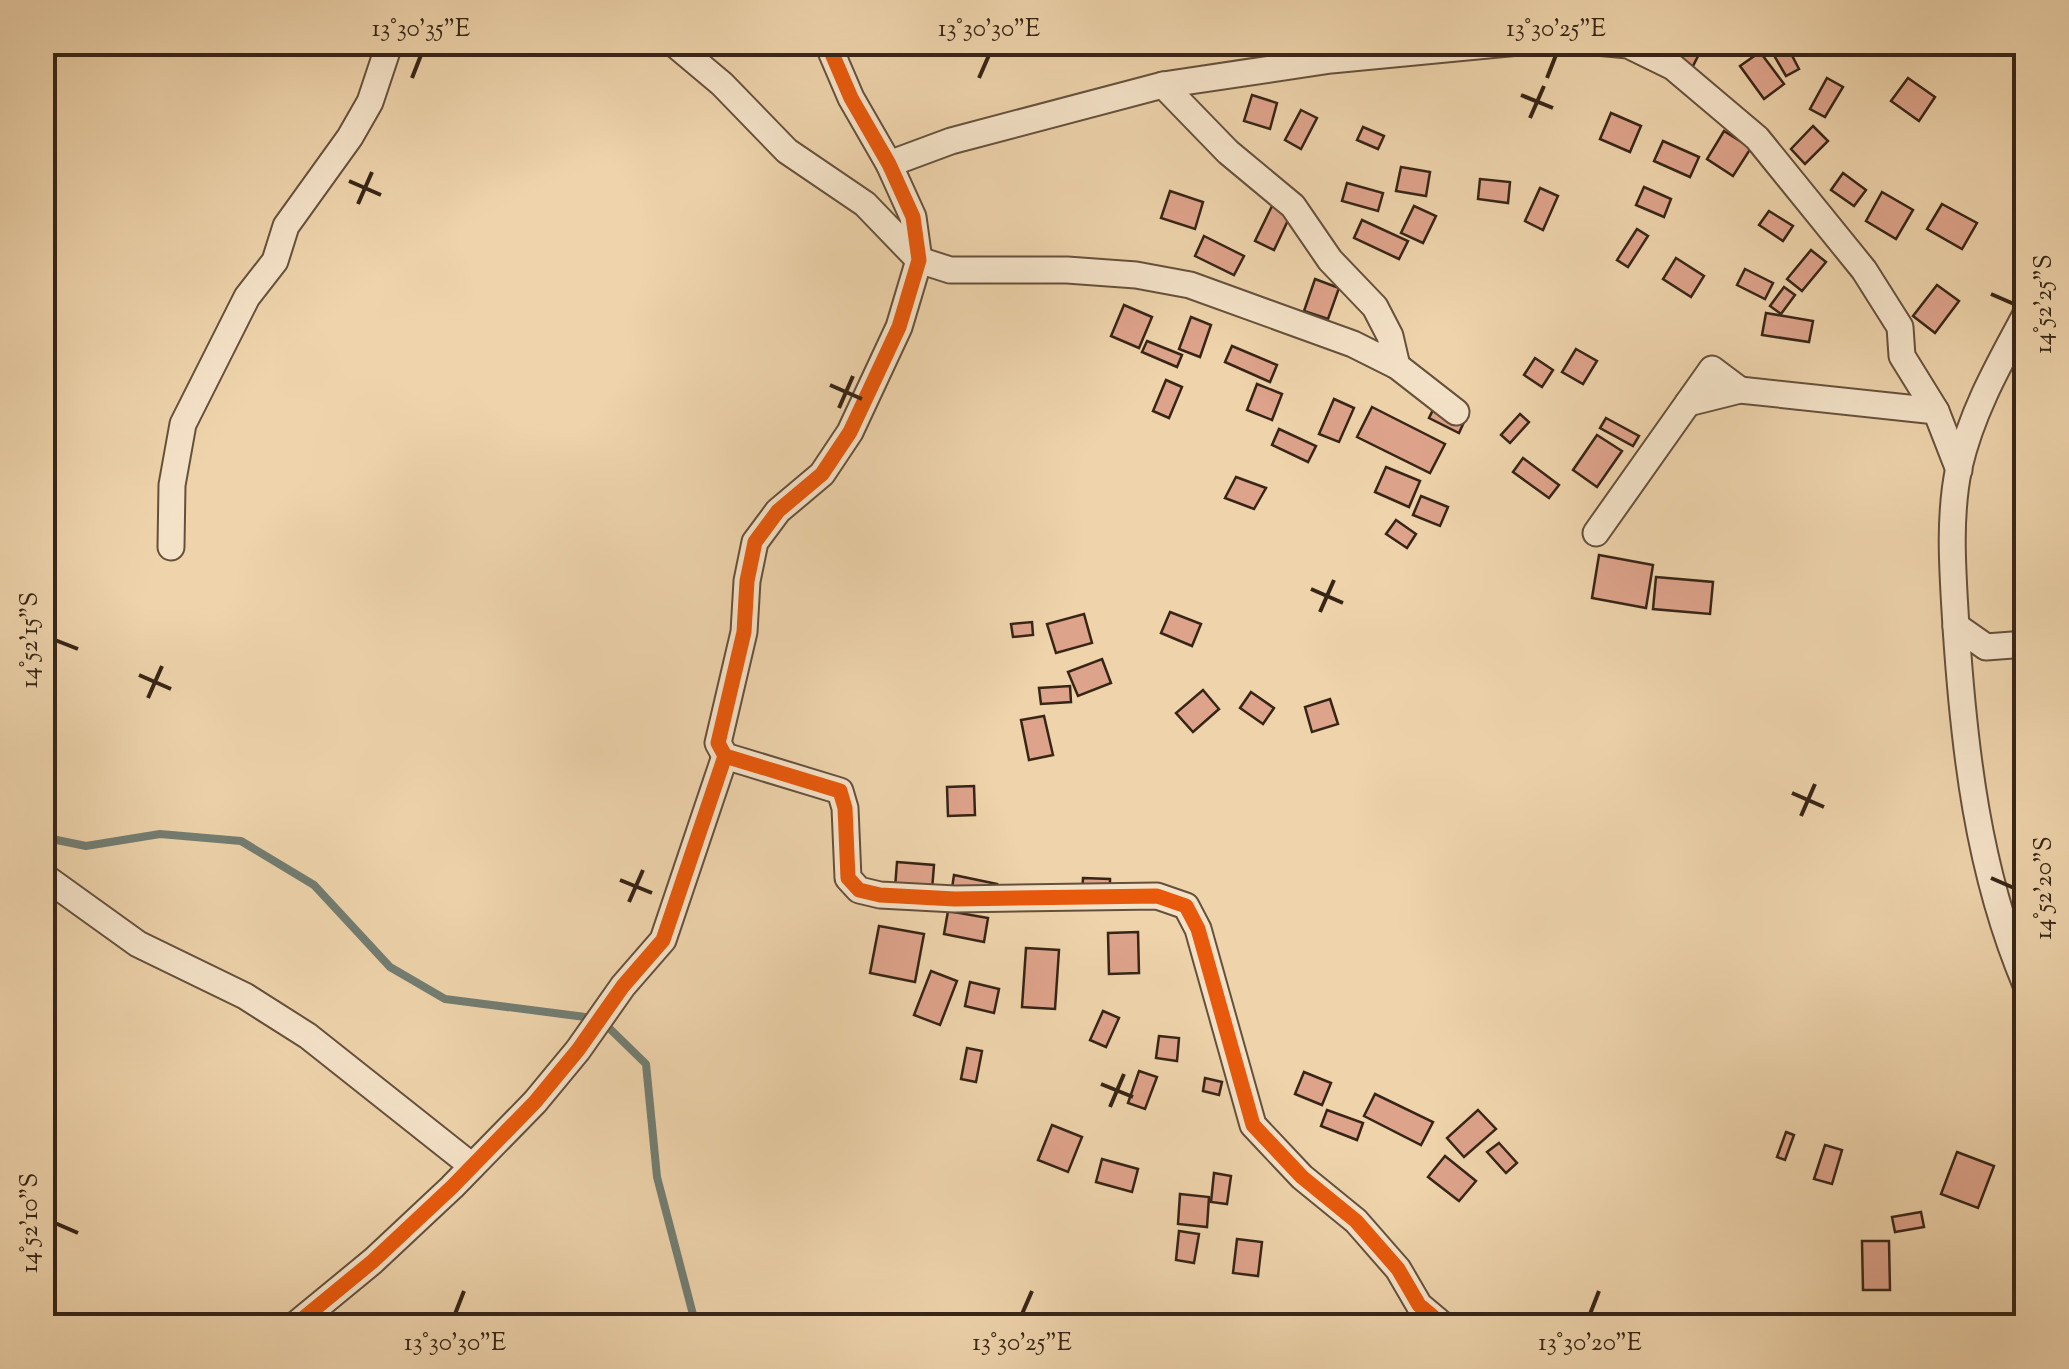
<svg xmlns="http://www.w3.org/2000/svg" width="2069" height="1369" font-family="'Sorts Mill Goudy',serif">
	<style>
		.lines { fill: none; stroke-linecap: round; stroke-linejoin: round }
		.stream { stroke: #727d72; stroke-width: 8 }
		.building { fill: #dea38b; stroke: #372516; stroke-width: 2.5 }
		.minor-casing { stroke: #65503b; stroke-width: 29 }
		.minor { stroke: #f4e2c8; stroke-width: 25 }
		.cycleway-casing { stroke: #f4e2c8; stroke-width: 21 }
		.cycleway { stroke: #e8590c; stroke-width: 15 }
		.ticks { fill: none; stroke: #372516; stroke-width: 4 }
		.neatline { fill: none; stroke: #372516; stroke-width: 4 }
		.ticks-label { font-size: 25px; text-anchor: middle; fill: #372516 }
	</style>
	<rect width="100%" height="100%" fill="#eed3ab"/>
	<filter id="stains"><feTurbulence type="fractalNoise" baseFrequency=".002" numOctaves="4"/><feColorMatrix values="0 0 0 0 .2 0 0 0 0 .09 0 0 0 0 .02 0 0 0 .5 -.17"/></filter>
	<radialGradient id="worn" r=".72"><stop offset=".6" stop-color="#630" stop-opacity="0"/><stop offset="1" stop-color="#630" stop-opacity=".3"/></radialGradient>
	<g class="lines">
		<!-- stream -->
		<g class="stream">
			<polyline points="42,837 86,846 160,834 241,841 314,885 390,967 445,999 593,1018"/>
			<polyline points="605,1024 646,1064 657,1177 696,1326"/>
		</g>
	</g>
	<!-- building -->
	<g class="building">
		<polygon points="1677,42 1704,44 1691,70 1669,59"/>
		<polygon points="1773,42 1785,42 1799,69 1786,76 1768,45"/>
		<polygon points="1760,52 1784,84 1764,99 1740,66"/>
		<polygon points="1827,78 1843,87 1825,117 1810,109"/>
		<polygon points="1908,78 1935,97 1919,121 1891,101"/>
		<polygon points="1252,95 1277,103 1270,129 1244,121"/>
		<polygon points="1301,110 1317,118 1301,149 1285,140"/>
		<polygon points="1611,113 1641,126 1630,152 1600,139"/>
		<polygon points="1813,126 1828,141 1805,164 1791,149"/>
		<polygon points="1363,127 1384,136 1378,149 1357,140"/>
		<polygon points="1724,131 1751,148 1733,176 1707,159"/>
		<polygon points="1663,141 1699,157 1690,177 1654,161"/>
		<polygon points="1401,167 1430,172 1426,196 1396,191"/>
		<polygon points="1843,173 1866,190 1854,206 1831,190"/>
		<polygon points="1480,179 1510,182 1508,203 1478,199"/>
		<polygon points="1347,183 1383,193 1378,211 1342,201"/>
		<polygon points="1644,187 1671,199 1664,217 1636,205"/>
		<polygon points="1540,188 1558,196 1543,230 1525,221"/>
		<polygon points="1170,191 1203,202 1195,229 1161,218"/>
		<polygon points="1882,192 1913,210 1896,239 1866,221"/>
		<polygon points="1942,204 1977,223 1962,249 1927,229"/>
		<polygon points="1272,206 1291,214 1274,250 1255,241"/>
		<polygon points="1414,206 1436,216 1423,243 1401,233"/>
		<polygon points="1769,211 1793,226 1783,241 1759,225"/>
		<polygon points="1362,220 1408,241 1399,259 1354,238"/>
		<polygon points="1637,229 1648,236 1628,267 1617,260"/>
		<polygon points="1204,236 1244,256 1234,275 1195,256"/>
		<polygon points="1811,250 1826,262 1802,291 1787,279"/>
		<polygon points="1676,258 1704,276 1691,297 1663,279"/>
		<polygon points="1745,269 1773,283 1765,299 1737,285"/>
		<polygon points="1315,279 1339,288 1328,319 1304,311"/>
		<polygon points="1937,285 1959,301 1935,333 1913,316"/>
		<polygon points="1784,287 1795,295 1781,314 1770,306"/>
		<polygon points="1124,305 1152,317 1139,348 1111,336"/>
		<polygon points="1766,313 1813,321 1809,342 1762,335"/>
		<polygon points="1191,317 1211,325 1200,357 1179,349"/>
		<polygon points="1147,341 1182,355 1177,367 1142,352"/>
		<polygon points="1232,346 1277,365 1270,382 1225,362"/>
		<polygon points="1576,349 1597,361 1583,384 1562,372"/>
		<polygon points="1535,358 1553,370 1542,387 1524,375"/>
		<polygon points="1166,380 1182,387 1169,418 1153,411"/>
		<polygon points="1257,384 1282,394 1272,420 1247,410"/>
		<polygon points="1334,399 1354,408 1339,442 1319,434"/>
		<polygon points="1372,407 1445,444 1430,473 1357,437"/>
		<polygon points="1434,408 1464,422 1459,433 1429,418"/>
		<polygon points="1520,414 1529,422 1510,443 1501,435"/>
		<polygon points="1606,418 1639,436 1633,446 1600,428"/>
		<polygon points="1279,429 1316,446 1308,462 1272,445"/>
		<polygon points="1597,435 1622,451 1597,487 1573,470"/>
		<polygon points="1523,458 1559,485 1549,498 1513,472"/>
		<polygon points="1386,467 1420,481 1409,507 1375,492"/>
		<polygon points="1236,477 1266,488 1254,509 1225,498"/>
		<polygon points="1421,496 1448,507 1440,526 1413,515"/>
		<polygon points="1396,520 1416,534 1407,548 1386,534"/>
		<polygon points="1599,555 1653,565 1646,608 1592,598"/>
		<polygon points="1656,577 1713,582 1710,614 1653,609"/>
		<polygon points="1170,612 1201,624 1192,646 1161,633"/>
		<polygon points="1084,614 1092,643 1056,653 1047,624"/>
		<polygon points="1032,622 1033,635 1013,637 1011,624"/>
		<polygon points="1102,659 1111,683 1078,696 1068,672"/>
		<polygon points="1070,686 1071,702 1041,704 1039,688"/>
		<polygon points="1203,690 1219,709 1193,732 1176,713"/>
		<polygon points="1251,692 1274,708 1263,724 1240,708"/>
		<polygon points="1330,699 1338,724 1312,732 1305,707"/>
		<polygon points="1044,716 1053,755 1029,760 1021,720"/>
		<polygon points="974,786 975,815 948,816 947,787"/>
		<polygon points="897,862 934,865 932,890 895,888"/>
		<polygon points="954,875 997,884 994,896 952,888"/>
		<polygon points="1083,878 1110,879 1110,898 1082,897"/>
		<polygon points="948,911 988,918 984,942 944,934"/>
		<polygon points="879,926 924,934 915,982 870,973"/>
		<polygon points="1138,932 1139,973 1109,974 1108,933"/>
		<polygon points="1026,948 1059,950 1055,1009 1022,1007"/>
		<polygon points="931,971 957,981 940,1025 914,1015"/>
		<polygon points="970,982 999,989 994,1013 965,1006"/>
		<polygon points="1103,1011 1119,1018 1106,1047 1090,1040"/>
		<polygon points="1159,1036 1179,1038 1177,1061 1156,1058"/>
		<polygon points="967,1048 982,1051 976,1082 961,1079"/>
		<polygon points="1139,1071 1157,1077 1145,1109 1128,1103"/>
		<polygon points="1304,1072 1331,1083 1322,1105 1295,1094"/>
		<polygon points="1205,1078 1222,1082 1219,1095 1203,1091"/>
		<polygon points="1375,1094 1433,1122 1421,1145 1364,1116"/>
		<polygon points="1327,1110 1363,1123 1357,1140 1321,1126"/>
		<polygon points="1478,1110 1496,1129 1464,1157 1447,1138"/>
		<polygon points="1052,1125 1082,1137 1068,1172 1038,1160"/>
		<polygon points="1786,1132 1794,1135 1785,1160 1777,1157"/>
		<polygon points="1499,1143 1517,1163 1506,1173 1487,1152"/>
		<polygon points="1825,1145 1842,1150 1832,1184 1814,1179"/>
		<polygon points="1957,1152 1994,1166 1978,1208 1941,1194"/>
		<polygon points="1445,1156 1476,1181 1459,1201 1428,1177"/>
		<polygon points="1102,1159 1138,1169 1132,1192 1096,1182"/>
		<polygon points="1214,1173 1231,1176 1227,1204 1211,1202"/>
		<polygon points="1180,1194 1209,1197 1207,1227 1178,1224"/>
		<polygon points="1921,1212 1924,1227 1895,1232 1892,1217"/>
		<polygon points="1179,1231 1199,1234 1194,1263 1176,1260"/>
		<polygon points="1237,1239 1262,1242 1258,1276 1233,1273"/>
		<polygon points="1862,1241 1889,1241 1890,1290 1863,1290"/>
		<polygon points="1835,1315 1858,1316 1857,1326 1835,1326"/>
	</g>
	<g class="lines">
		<!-- minor casing -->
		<g class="minor-casing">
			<g id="minor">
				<polyline points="672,42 722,84 787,151 865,204 919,260 950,270 1067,270 1136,275 1190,285 1353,344 1397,366 1456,412"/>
				<polyline points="827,42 851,98 889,164 913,217 919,260 899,327 850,432 822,474 778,511 755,542 747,581 744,632 718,743 725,756 840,791 845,808 848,878 859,890 880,895 955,899 1157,896 1186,906 1198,929 1253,1125 1302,1177 1356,1221 1398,1269 1419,1305 1444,1326"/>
				<polyline points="1596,42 1628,45 1673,67 1757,138 1864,270 1900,327 1902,356 1936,411 1959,470"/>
				<polyline points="1163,85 1228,152 1293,206 1330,260 1375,307 1390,336 1397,366"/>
				<polyline points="889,164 951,141 1163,85 1331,60 1519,42"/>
				<path d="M2026,314C1999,364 1972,411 1959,467C1948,519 1953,575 1956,627C1964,749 1978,872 2026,985"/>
				<polyline points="1688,403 1740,390 1936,411"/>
				<polyline points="1596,533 1712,369 1740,390"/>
				<polyline points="171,547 172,485 183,424 247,297 275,261 286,226 350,137 370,102 390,42"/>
				<polyline points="1956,626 1986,647 2026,644"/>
				<polyline points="42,875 138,944 245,996 308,1036 472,1166"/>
				<polyline points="294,1326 373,1261 452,1187 535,1102 578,1050 623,986 663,940 725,756"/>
			</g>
		</g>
		<!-- minor -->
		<use href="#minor" class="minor"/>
		<!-- cycleway casing -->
		<g class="cycleway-casing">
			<g id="cycleway">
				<polyline points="827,42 851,98 889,164 913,217 919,260 899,327 850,432 822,474 778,511 755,542 747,581 744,632 718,743 725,756 840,791 845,808 848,878 859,890 880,895 955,899 1157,896 1186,906 1198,929 1253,1125 1302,1177 1356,1221 1398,1269 1419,1305 1444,1326"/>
				<polyline points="294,1326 373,1261 452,1187 535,1102 578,1050 623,986 663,940 725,756"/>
			</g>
		</g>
		<!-- cycleway -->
		<use href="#cycleway" class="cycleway"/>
	</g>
	<!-- ticks -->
	<path class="ticks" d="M412,78L421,55M979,78L989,55M1547,78L1556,55M1521,95L1553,108M1530,118L1544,86M349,181L381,195M358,204L372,172M1991,294L2014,304M830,385L862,399M839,408L853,376M1311,589L1343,603M1320,612L1334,580M55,640L78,649M139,675L171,689M148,698L162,666M1792,793L1824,807M1801,816L1815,784M1991,878L2014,888M620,880L652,893M629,902L643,870M1101,1084L1133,1097M1110,1107L1124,1074M55,1223L78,1233M455,1314L464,1291M1022,1314L1032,1291M1590,1314L1599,1291"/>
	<!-- margin -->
	<rect width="2069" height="1369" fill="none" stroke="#eed3ab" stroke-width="110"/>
	<rect x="55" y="55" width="1959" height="1259" class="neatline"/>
	<g class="ticks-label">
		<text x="421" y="36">13°30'35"E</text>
		<text x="989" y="36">13°30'30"E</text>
		<text x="1556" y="36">13°30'25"E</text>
		<text transform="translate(2042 304) rotate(-90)" y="9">14°52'25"S</text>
		<text transform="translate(28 640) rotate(-90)" y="9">14°52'15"S</text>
		<text transform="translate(2042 888) rotate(-90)" y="9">14°52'20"S</text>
		<text transform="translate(28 1223) rotate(-90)" y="9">14°52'10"S</text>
		<text x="455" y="1350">13°30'30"E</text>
		<text x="1022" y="1350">13°30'25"E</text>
		<text x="1590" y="1350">13°30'20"E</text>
	</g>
	<rect width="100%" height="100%" filter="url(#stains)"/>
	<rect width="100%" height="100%" fill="url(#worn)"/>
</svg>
